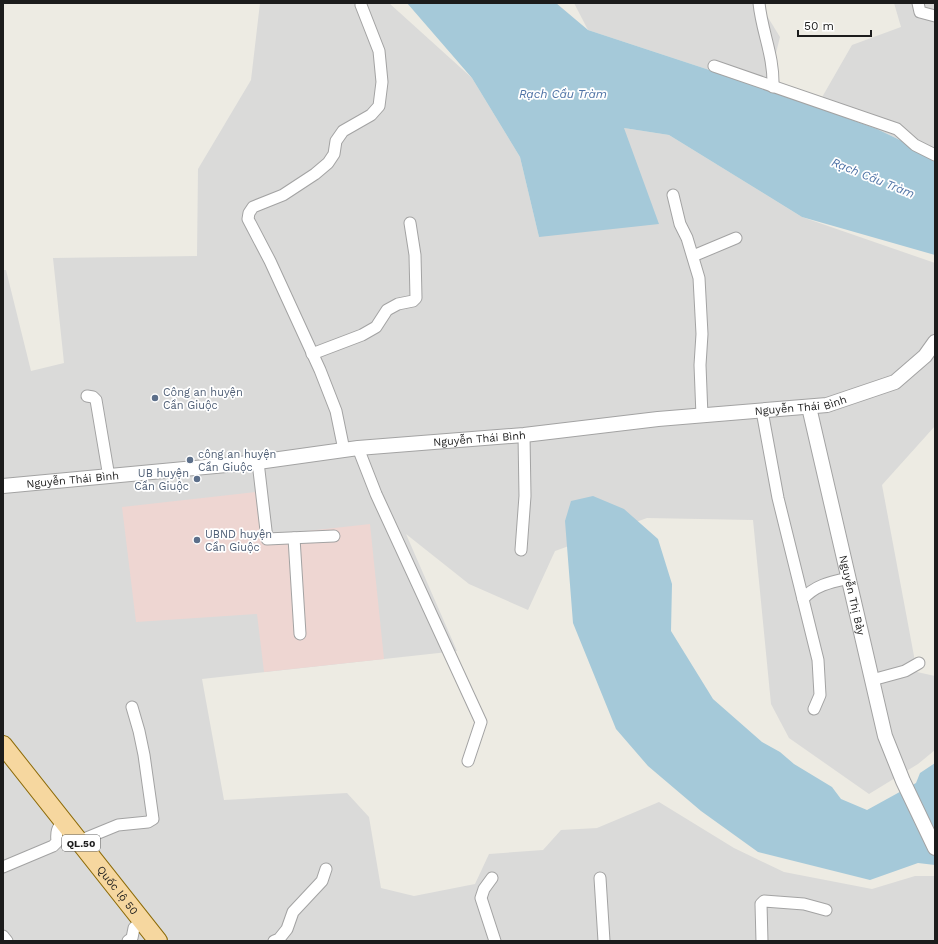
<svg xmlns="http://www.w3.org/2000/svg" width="938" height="944" font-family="'Work Sans',sans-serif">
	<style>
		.residential { fill: #dadad9 }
		.commercial { fill: #eed6d2 }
		.water { fill: #a5c9d9 }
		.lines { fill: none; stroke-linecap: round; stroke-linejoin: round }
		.minor-casing { stroke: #a3a3a3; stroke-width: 13 }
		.tertiary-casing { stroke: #a3a3a3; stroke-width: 16 }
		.primary-casing { stroke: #8d6b08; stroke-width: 20 }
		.minor { stroke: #fff; stroke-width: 11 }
		.tertiary { stroke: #fff; stroke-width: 14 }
		.primary { stroke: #f6d79f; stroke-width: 18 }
		.service-dot { fill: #5c6f8a; stroke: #fff; stroke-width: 1.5 }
		.labels { text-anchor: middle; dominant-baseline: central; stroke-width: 3.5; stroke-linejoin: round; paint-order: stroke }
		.shield { fill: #fff; stroke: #606060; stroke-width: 1 }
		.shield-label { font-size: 10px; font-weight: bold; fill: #1c1c1c }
		.service-label { font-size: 11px; fill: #4e5e75; stroke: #fff; text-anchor: start }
		.street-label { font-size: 11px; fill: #1c1c1c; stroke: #fff }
		.water-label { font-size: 12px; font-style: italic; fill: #4f73a6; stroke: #fff }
	</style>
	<rect width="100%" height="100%" fill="#edebe3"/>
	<!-- residential -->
	<g class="residential">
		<polygon points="260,3 389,3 472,78 520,157 539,237 624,128 669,135 802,217 935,263 935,426 882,485 917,672 935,676 935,750 918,764 869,794 789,738 771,704 753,520 647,518 555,551 528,610 469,584 406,534 457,651 202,679 224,800 347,793 369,817 381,888 414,896 475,884 489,854 543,850 561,830 597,828 659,802 734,848 784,872 872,889 915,876 935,876 935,941 3,941 3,270 6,270 31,371 64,363 53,258 197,256 198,169 251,80"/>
		<polygon points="574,3 759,3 780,37 767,89 588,30"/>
		<polygon points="894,3 935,3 935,157 877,129 817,106 852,45 901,27"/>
	</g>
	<!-- commercial -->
	<polygon class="commercial" points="265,491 271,535 370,524 384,659 264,672 257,614 136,622 122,507"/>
	<!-- water -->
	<g class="water">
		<polygon points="407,3 556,3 588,30 767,89 877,129 935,157 935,255 802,217 669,135 624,128 659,224 539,237 520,157 472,78"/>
		<polygon points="593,496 624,509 658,539 672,584 671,631 713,699 762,742 780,752 794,764 832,787 841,799 867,810 916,783 920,773 935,763 935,865 918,863 870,880 758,852 701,811 648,766 616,729 573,623 565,521 571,501"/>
	</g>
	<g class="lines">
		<!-- minor casing -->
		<g class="minor-casing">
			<g id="minor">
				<path d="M759,3C762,33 774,55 773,87"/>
				<polyline points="918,3 920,12 935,16"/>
				<polyline points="714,66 897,129 915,145 935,155"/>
				<polyline points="673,195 680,224 687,238 699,278 702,334 700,365 702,416"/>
				<polyline points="693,256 736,238"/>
				<polyline points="312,354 362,335 376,327 387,310 398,304 413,301 416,298 415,255 410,223"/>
				<polyline points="87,396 93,397 96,400 109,477"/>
				<polyline points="762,411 778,498 818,660 820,695 814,709"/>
				<polyline points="358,448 376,494 481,722 468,761"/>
				<polyline points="344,450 336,411 320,370 270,261 248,219 249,213 253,207 283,195 315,174 328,163 334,154 336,141 343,131 371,115 379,106 382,82 379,51 361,5"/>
				<polyline points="258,462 267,539 334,536"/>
				<polyline points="294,538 300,634"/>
				<polyline points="521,550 525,496 524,435"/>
				<path d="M803,599C815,585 831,582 849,578"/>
				<polyline points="872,680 905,671 919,663"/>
				<polyline points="79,841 118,825 148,822 153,819 144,755 139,731 132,707"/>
				<path d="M3,867L53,846L57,842C56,832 57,828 63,822"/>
				<polyline points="492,878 484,889 481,898 495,941"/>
				<polyline points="600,878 604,941"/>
				<polyline points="3,936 7,941"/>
				<polyline points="128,941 132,938 134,928 142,920"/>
				<polyline points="274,941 279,939 287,929 293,912 322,881 326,869"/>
				<polyline points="762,941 761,904 764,901 804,904 826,910"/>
			</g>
		</g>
		<!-- tertiary casing -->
		<g class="tertiary-casing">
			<g id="tertiary">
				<path id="s1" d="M809,407L885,736L903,781L935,848"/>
				<path id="s2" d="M3,486L258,462L358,448L524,435L658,419L827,405L895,382L925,356L935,342"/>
			</g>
		</g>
		<!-- primary casing -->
		<g class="primary-casing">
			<g id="primary">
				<path id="s3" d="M3,745L158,941"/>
			</g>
		</g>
		<!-- minor -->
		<use href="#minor" class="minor"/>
		<!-- tertiary -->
		<use href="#tertiary" class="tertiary"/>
		<!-- primary -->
		<use href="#primary" class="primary"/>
	</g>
	<!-- markers -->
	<g class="service-dot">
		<circle cx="155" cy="398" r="4"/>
		<circle cx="190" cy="460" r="4"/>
		<circle cx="197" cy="479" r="4"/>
		<circle cx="197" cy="540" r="4"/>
	</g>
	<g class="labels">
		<!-- shield labels -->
		<rect class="shield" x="62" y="835" width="38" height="16" rx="3"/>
		<g class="shield-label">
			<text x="81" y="843">QL.50</text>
		</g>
		<!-- service labels -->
		<g class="service-label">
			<text x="163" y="392">Công an huyện<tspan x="163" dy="13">Cần Giuộc</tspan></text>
			<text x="198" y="454">công an huyện<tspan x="198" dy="13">Cần Giuộc</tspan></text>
			<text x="189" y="473" text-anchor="end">UB huyện<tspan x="189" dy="13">Cần Giuộc</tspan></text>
			<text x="205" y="534">UBND huyện<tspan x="205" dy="13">Cần Giuộc</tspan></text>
		</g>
		<!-- street labels -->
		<g class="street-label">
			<text stroke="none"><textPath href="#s2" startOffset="802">Nguyễn Thái Bình</textPath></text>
			<text stroke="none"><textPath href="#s2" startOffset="479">Nguyễn Thái Bình</textPath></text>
			<text stroke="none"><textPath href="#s2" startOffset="70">Nguyễn Thái Bình</textPath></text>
			<text stroke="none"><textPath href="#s1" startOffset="193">Nguyễn Thị Bảy</textPath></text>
			<text stroke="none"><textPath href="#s3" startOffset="185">Quốc lộ 50</textPath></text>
		</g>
		<!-- water labels -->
		<g class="water-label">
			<text x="563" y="94">Rạch Cầu Tràm</text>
			<text transform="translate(873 178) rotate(22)">Rạch Cầu Tràm</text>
		</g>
	</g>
	<!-- border -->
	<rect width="938" height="944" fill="none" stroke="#1c1c1c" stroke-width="8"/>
	<!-- scale -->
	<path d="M798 30v6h73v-6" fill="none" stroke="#1c1c1c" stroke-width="2"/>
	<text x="804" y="30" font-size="12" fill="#1c1c1c" stroke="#ffffff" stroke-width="3" paint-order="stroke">50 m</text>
</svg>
